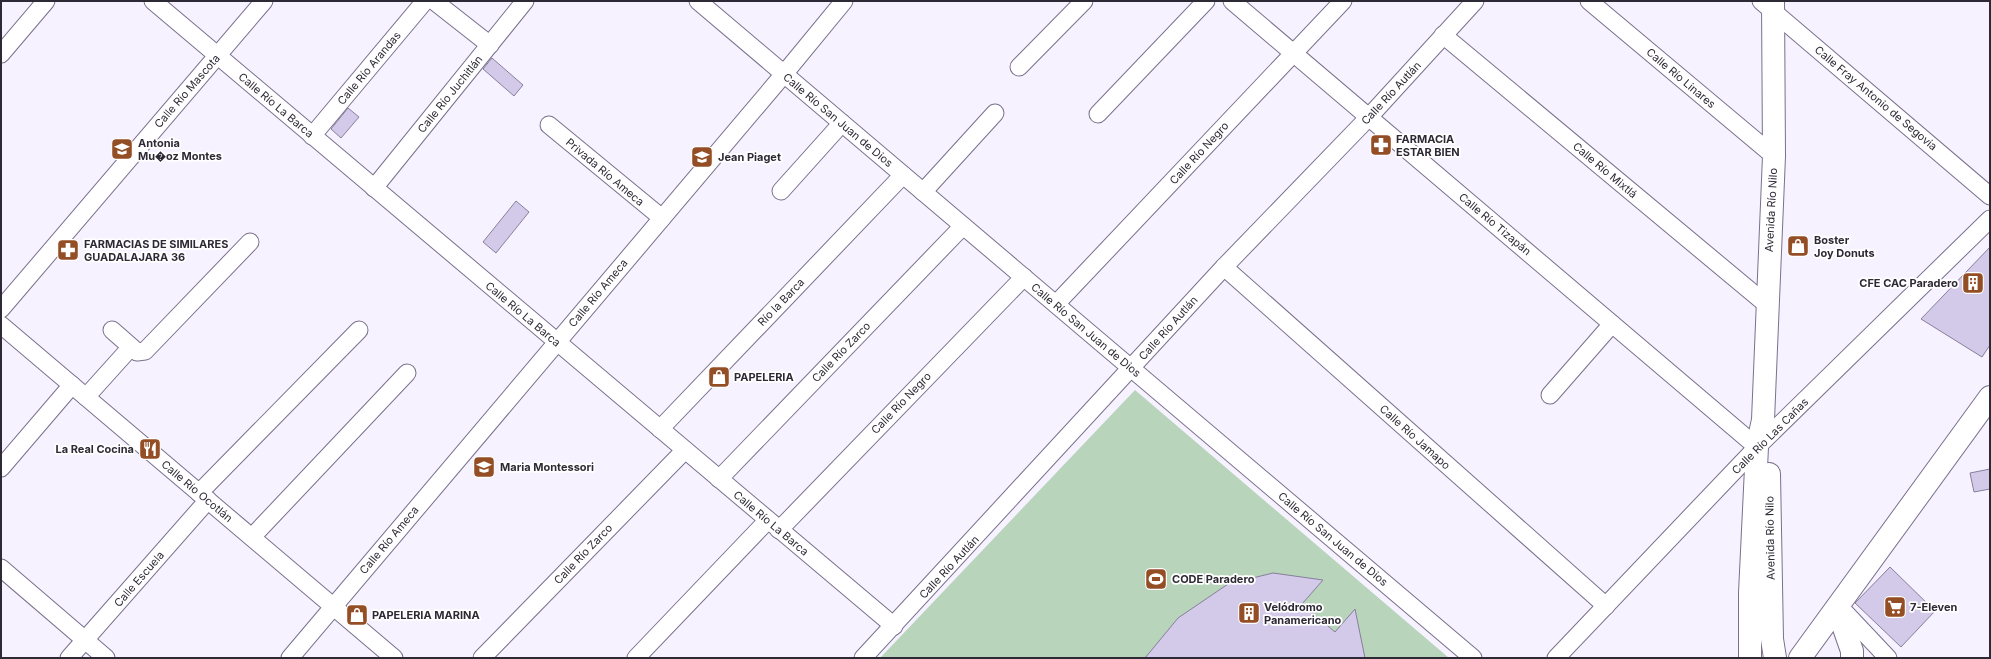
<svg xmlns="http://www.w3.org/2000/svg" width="1991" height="659" font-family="Inter,sans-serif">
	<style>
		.green { fill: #b8d4bb }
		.building { fill: #d3c9e8; stroke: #897f9c }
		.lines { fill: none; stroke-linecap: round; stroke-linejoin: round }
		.street-casing { stroke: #7a708c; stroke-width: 19 }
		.secondary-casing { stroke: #7a708c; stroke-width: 24 }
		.street { stroke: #fff; stroke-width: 17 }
		.secondary { stroke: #fff; stroke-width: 22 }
		.labels { text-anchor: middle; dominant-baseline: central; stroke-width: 3.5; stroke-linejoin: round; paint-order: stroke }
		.street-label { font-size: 11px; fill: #2e2a35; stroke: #fff }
		.poi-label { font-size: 11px; font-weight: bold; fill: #2e2a35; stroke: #fff; text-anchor: start }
	</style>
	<rect width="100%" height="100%" fill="#f6f2ff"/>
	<!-- green -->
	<polygon class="green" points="1135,390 1449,658 880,658"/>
	<!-- building -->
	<g class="building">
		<polygon points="492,58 523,85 514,96 483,69"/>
		<polygon points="348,108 359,117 341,138 331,129"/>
		<polygon points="516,201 529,212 496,253 483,242"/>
		<polygon points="1990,247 1990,345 1982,357 1921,319"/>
		<polygon points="1990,469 1990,489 1974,492 1970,473"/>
		<polygon points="1890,567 1935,611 1901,647 1855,603"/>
		<polygon points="1273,573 1323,580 1302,604 1335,632 1355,609 1365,658 1145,658 1178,618 1228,584"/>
	</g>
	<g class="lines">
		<!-- street casing -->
		<g class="street-casing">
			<g id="street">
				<polyline points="153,1 894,626"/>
				<polyline points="434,1 490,45"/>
				<polyline points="698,1 1473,658"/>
				<polyline points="1232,1 1757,447"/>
				<polyline points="1589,1 1774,156"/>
				<polyline points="1761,1 1990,196"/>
				<polyline points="1443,35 1766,304"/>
				<polyline points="1,54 46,1"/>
				<polyline points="1019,67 1084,1"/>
				<polyline points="1098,114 1206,1"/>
				<polyline points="549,125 662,218"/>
				<polyline points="312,136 425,1"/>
				<polyline points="374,188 525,1"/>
				<polyline points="781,191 842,123"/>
				<polyline points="923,192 995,113"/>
				<polyline points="1224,267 1606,606"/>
				<polyline points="1056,304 1343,1"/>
				<polyline points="1,309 264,1"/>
				<polyline points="1,325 394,658"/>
				<polyline points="112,330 137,352 145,351 250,242"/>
				<polyline points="1550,395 1612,324"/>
				<polyline points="86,397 131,347"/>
				<polyline points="660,429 903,175"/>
				<polyline points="1,468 72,385"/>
				<polyline points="719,479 963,226"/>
				<polyline points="199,493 359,330"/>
				<polyline points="779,530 1024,277"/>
				<polyline points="252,537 407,373"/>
				<polyline points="1,568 106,658"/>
				<polyline points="1838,605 1888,658"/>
				<polyline points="69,658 208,500"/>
				<polyline points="290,658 784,74 844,1"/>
				<polyline points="482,658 685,450"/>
				<polyline points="636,658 768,520"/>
				<polyline points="863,658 1224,267 1369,117 1475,1"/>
				<polyline points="1556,658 1757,447 1990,219"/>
			</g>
		</g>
		<!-- secondary casing -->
		<g class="secondary-casing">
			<g id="secondary">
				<polyline points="1769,474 1772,639 1775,658"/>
				<polyline points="1837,608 1852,651 1852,658"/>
				<polyline points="1750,658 1750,593 1757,447 1763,420 1774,156 1773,1"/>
				<polyline points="1800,658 1990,397"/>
			</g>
		</g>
		<!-- street -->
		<use href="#street" class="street"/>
		<!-- secondary -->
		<use href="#secondary" class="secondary"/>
	</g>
	<!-- icons -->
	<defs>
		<g id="pharmacy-square" transform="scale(1.15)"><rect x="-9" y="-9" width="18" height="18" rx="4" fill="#944e25" stroke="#fff"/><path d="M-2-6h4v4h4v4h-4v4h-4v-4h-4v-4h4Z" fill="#fff"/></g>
		<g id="school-square" transform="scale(1.15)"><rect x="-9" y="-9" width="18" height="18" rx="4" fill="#944e25" stroke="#fff"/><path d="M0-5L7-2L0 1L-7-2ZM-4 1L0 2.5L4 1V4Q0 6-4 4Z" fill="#fff"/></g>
		<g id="shop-square" transform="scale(1.15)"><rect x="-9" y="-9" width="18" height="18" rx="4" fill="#944e25" stroke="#fff"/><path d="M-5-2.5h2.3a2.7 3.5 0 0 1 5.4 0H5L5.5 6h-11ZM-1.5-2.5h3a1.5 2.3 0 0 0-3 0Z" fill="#fff"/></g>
		<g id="building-square" transform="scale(1.15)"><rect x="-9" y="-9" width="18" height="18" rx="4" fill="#944e25" stroke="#fff"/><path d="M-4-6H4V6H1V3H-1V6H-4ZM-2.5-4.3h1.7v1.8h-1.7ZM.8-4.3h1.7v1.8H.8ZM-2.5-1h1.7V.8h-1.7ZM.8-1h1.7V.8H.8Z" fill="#fff"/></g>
		<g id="restaurant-square" transform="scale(1.15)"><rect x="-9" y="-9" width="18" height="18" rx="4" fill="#944e25" stroke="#fff"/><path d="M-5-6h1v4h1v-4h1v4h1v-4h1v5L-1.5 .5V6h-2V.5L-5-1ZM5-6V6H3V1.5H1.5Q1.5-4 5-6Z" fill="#fff"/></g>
		<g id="stadium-square" transform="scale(1.15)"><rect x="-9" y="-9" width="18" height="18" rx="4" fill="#944e25" stroke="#fff"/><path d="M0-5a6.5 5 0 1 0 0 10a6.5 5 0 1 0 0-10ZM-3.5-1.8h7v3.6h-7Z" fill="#fff"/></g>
		<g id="supermarket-square" transform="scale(1.15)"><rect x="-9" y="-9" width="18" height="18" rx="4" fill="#944e25" stroke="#fff"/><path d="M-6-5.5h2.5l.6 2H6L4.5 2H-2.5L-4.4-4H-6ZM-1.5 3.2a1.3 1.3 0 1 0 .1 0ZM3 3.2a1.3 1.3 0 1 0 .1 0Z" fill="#fff"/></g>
	</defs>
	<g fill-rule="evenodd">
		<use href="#pharmacy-square" x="1381" y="145"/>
		<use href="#school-square" x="122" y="149"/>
		<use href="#school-square" x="702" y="157"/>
		<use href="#shop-square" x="1798" y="246"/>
		<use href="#pharmacy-square" x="68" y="250"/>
		<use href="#building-square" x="1973" y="283"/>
		<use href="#shop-square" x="719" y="377"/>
		<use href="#restaurant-square" x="150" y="449"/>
		<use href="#school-square" x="484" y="467"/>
		<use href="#stadium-square" x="1156" y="579"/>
		<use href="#supermarket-square" x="1895" y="607"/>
		<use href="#building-square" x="1249" y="613"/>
		<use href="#shop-square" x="357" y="615"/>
	</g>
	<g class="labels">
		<!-- street labels -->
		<g class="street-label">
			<text transform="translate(369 68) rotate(-50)">Calle Río Arandas</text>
			<text transform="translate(1681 78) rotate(40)">Calle Río Linares</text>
			<text transform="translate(187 91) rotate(-49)">Calle Río Mascota</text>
			<text transform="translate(1391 93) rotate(-47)">Calle Río Autlán</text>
			<text transform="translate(450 94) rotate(-51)">Calle Río Juchitlán</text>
			<text transform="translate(1876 98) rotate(40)">Calle Fray Antonio de Segovia</text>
			<text transform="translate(276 105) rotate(40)">Calle Río La Barca</text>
			<text transform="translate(838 120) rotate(40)">Calle Río San Juan de Dios</text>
			<text transform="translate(1199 153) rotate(-47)">Calle Río Negro</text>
			<text transform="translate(1605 170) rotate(40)">Calle Río Mixtlá</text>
			<text transform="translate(605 172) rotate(40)">Privada Río Ameca</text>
			<text transform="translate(1771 210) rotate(-87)">Avenida Río Nilo</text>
			<text transform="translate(1495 224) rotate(40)">Calle Río Tizapán</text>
			<text transform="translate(598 293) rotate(-50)">Calle Río Ameca</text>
			<text transform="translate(781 302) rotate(-46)">Río la Barca</text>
			<text transform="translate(523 314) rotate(40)">Calle Río La Barca</text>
			<text transform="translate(1168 328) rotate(-48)">Calle Río Autlán</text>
			<text transform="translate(1086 330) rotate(40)">Calle Río San Juan de Dios</text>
			<text transform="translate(841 352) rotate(-46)">Calle Río Zarco</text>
			<text transform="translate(901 403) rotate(-46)">Calle Río Negro</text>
			<text transform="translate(1770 436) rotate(-45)">Calle Río Las Cañas</text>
			<text transform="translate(1415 437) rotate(42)">Calle Río Jamapo</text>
			<text transform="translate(197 491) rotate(40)">Calle Río Ocotlán</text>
			<text transform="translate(771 523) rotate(40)">Calle Río La Barca</text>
			<text transform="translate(1770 538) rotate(-91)">Avenida Río Nilo</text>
			<text transform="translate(1333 539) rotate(40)">Calle Río San Juan de Dios</text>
			<text transform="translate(389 540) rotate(-50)">Calle Río Ameca</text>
			<text transform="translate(583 554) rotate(-46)">Calle Río Zarco</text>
			<text transform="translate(949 567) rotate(-47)">Calle Río Autlán</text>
			<text transform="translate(139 579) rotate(-49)">Calle Escuela</text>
		</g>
		<!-- poi labels -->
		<g class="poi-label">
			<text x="1396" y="139">FARMACIA<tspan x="1396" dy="13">ESTAR BIEN</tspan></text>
			<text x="138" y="143">Antonia<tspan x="138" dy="13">Mu�oz Montes</tspan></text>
			<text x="718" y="157">Jean Piaget</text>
			<text x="1814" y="240">Boster<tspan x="1814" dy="13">Joy Donuts</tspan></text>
			<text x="84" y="244">FARMACIAS DE SIMILARES<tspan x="84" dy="13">GUADALAJARA 36</tspan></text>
			<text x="1958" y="283" text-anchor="end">CFE CAC Paradero</text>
			<text x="734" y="377">PAPELERIA</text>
			<text x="134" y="449" text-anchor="end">La Real Cocina</text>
			<text x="500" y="467">Maria Montessori</text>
			<text x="1172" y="579">CODE Paradero</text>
			<text x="1264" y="607">Velódromo<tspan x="1264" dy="13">Panamericano</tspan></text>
			<text x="1910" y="607">7-Eleven</text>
			<text x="372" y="615">PAPELERIA MARINA</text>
		</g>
	</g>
	<!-- border -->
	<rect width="1991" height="659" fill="none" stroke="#2e2a35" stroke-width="4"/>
</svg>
